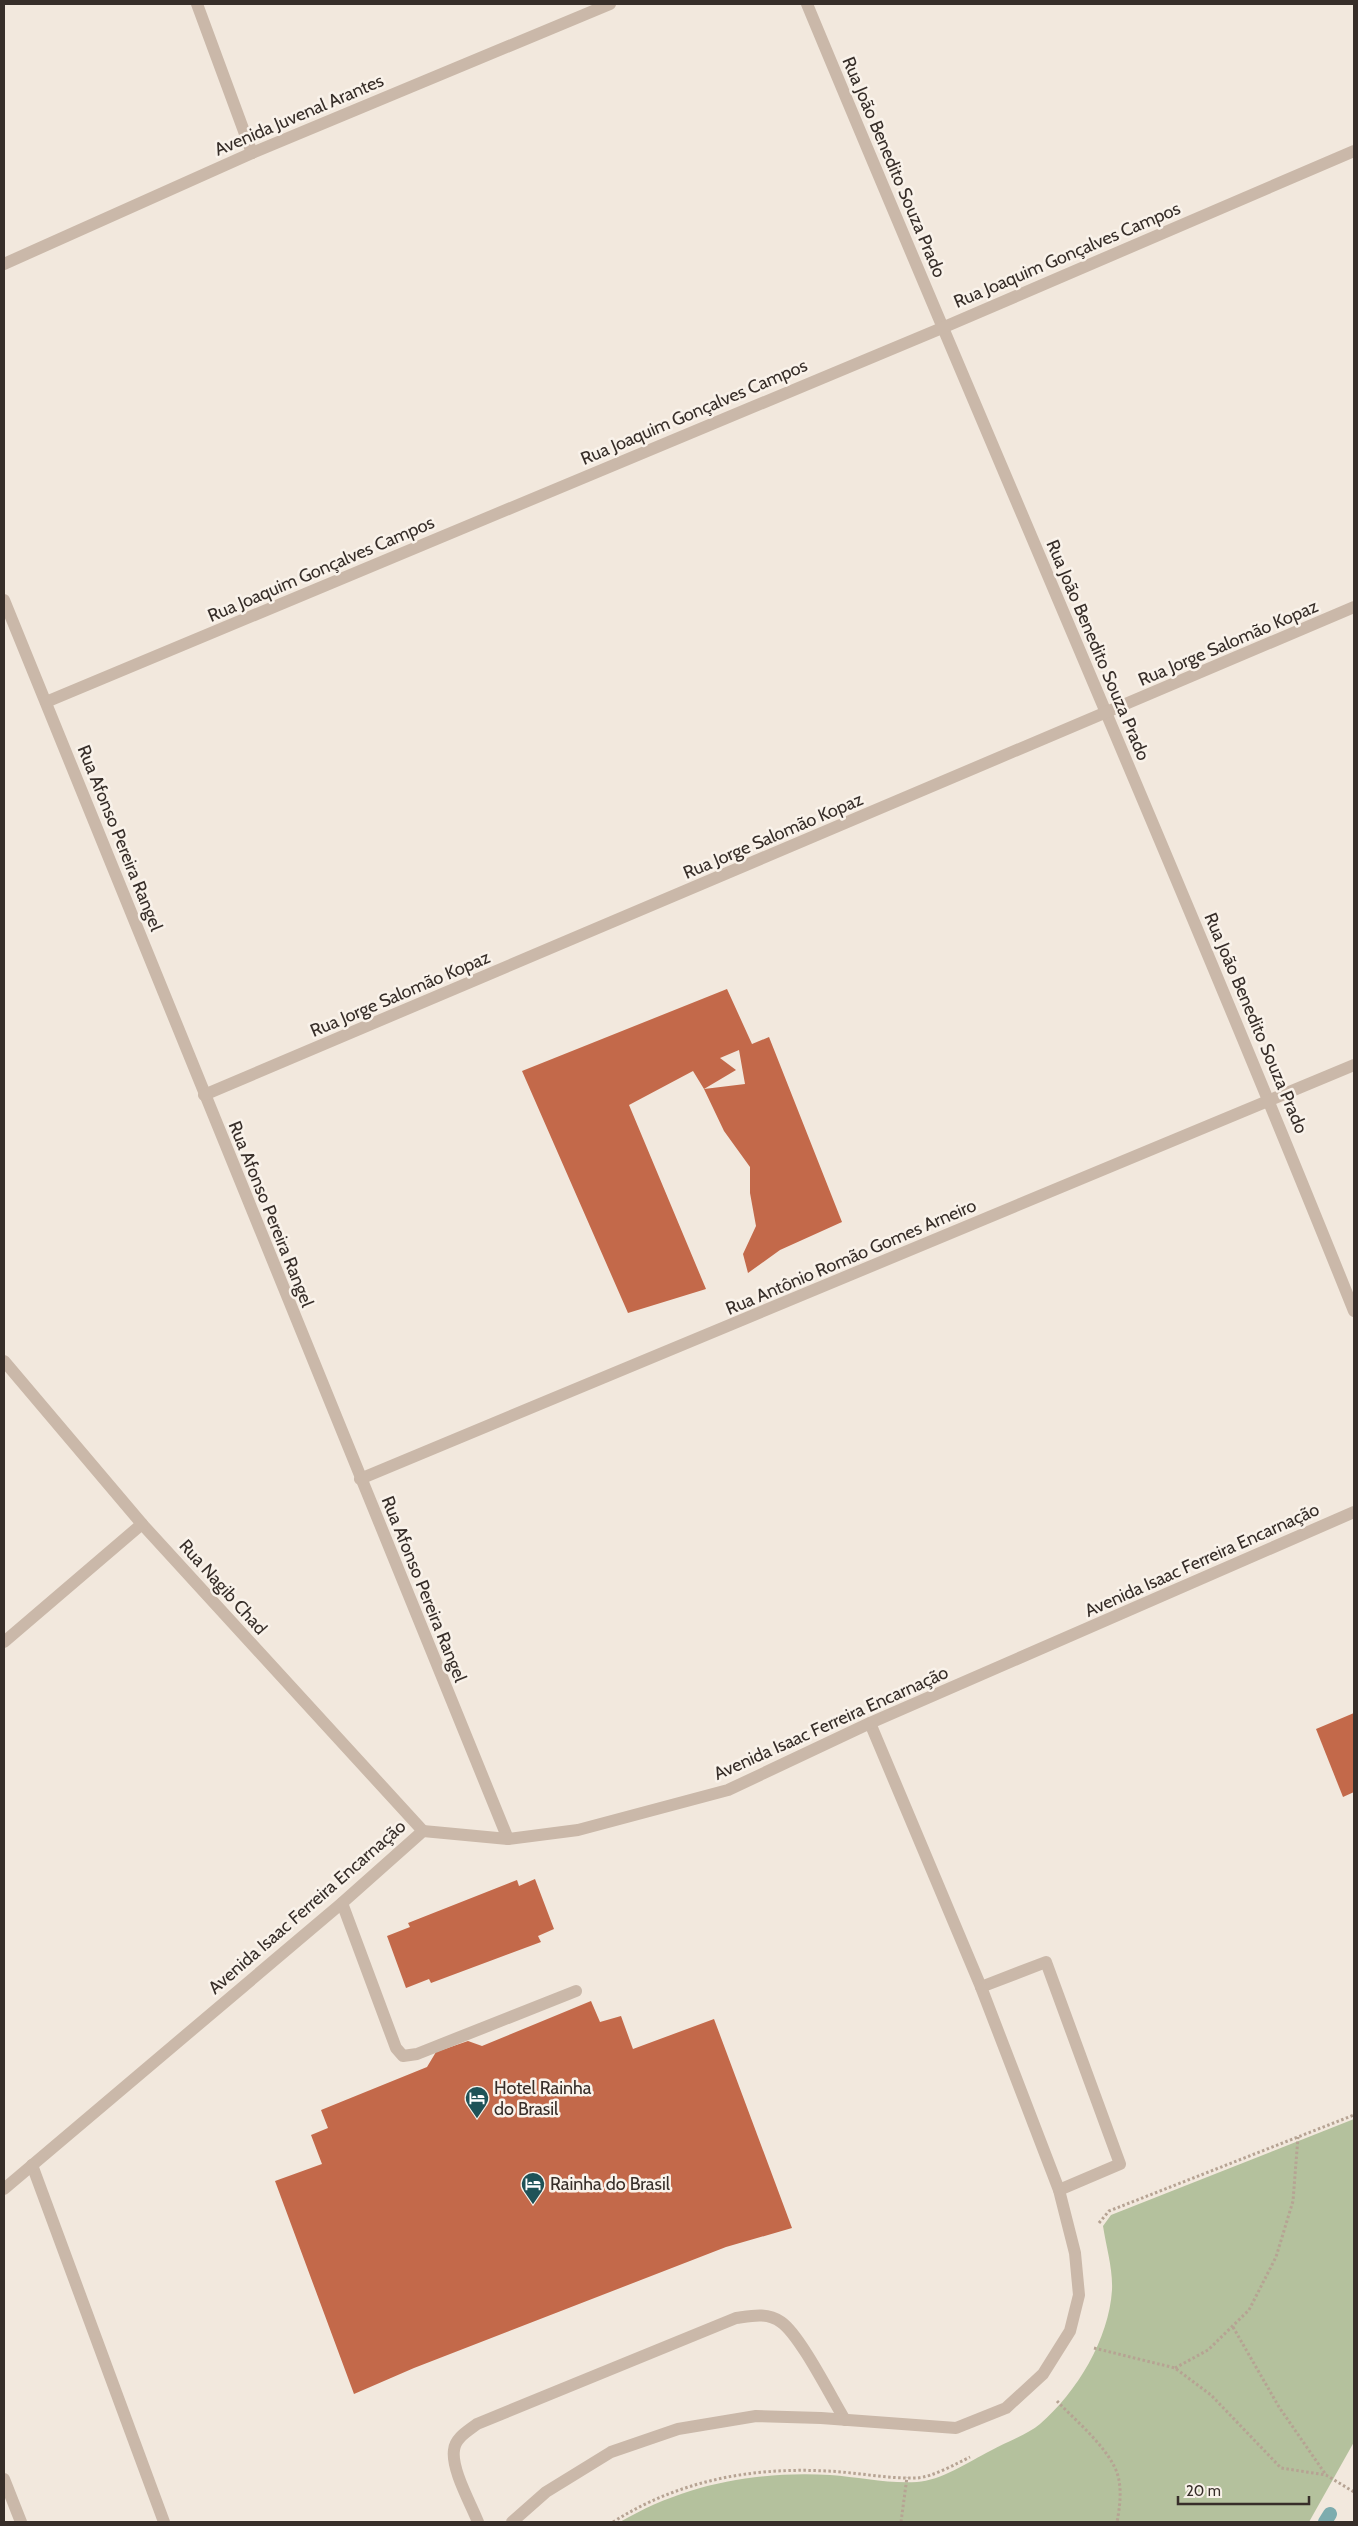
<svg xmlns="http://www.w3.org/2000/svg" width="1358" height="2526" font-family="Cabin,sans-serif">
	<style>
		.green { fill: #b4c19d }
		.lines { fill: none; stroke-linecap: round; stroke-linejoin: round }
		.stream { stroke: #7dacae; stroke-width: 14 }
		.building { fill: #c3694a }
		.path { stroke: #b6a393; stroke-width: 3; stroke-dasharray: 2.5 2.5; stroke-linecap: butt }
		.lane { stroke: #cab8a9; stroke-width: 12 }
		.street { stroke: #cab8a9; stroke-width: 12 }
		.labels { text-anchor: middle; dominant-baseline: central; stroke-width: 5; stroke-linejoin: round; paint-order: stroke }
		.street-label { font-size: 18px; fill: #372e29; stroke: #f9f2ea }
		.poi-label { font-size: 18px; fill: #372e29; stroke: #f9f2ea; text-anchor: start }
	</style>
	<rect width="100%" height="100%" fill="#f2e8dd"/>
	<!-- green -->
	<path class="green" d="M1354,2119V2442L1309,2522H620C685,2484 755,2471 830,2475C859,2477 889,2484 917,2482C940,2481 970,2461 990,2451C1006,2442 1027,2435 1040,2424C1077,2392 1109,2339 1112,2290C1113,2269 1106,2246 1103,2226L1111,2215Z"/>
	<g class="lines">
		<!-- stream -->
		<polyline class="stream" points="1325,2522 1330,2514"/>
	</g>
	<!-- building -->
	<g class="building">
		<polygon points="727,989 752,1044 769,1037 842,1222 780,1250 748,1273 743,1254 756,1226 750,1193 750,1167 724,1131 704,1089 745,1084 739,1050 720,1058 736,1070 704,1089 693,1071 629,1105 706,1289 628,1313 522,1071"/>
		<polygon points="1354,1713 1354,1792 1343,1797 1316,1729"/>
		<polygon points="535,1879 554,1929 538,1936 541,1942 431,1983 429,1979 406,1988 387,1936 410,1927 408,1923 517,1880 519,1886"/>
		<polygon points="591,2001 600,2022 621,2016 633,2049 714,2019 792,2228 726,2247 414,2368 354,2394 275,2181 322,2164 311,2135 328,2128 321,2110 427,2067 436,2052 468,2041 482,2046"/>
	</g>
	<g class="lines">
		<!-- path -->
		<g class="path">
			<polyline points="1099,2223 1109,2211 1354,2115"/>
			<polyline points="1233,2327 1279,2407 1326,2475"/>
			<polyline points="1094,2348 1175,2368 1211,2395 1281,2468 1326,2475 1354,2492"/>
			<polyline points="1175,2368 1208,2350 1249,2310 1276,2257 1293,2201 1298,2137"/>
			<path d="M1057,2401C1076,2421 1103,2443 1115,2468C1123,2484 1120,2506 1117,2522"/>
			<path d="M613,2522C678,2481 750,2467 826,2471C856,2472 887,2479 917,2478C932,2477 956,2464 970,2457"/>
			<polyline points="901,2522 907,2477"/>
		</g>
		<!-- lane -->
		<g class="lane">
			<polyline points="342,1903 396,2048 403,2056 417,2054 576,1991"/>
			<polyline points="981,1987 1046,1962 1120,2164 1059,2190"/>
			<polyline points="32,2165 164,2522"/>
			<path d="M478,2522C471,2504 451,2469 454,2450C455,2438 468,2431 477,2424L736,2318C751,2316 767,2312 781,2322C800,2335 831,2397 845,2420"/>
			<polyline points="512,2522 546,2492 611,2452 678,2429 756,2416 821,2418 956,2428 1006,2408 1043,2374 1070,2331 1079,2295 1075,2253 1059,2190 981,1987 870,1723"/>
		</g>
		<!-- street -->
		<g class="street">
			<polyline points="197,4 252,153"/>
			<path d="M807,4C988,440 1178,873 1354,1311"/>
			<polyline points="4,264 252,153 610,4"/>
			<polyline points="4,600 508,1839"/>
			<polyline points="46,702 942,328 1354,151"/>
			<polyline points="204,1095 1354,607"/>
			<polyline points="4,1361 142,1524 423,1831"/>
			<polyline points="360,1479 1354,1065"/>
			<polyline points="4,1642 142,1524"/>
			<polyline points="4,2189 342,1903 423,1831 508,1839 578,1830 728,1790 870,1723 1354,1512"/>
			<polyline points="4,2479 21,2522"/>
		</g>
	</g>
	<!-- icons -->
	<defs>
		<g id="hotel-pin" transform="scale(1.25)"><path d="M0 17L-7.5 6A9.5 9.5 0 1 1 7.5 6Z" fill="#1f5358" stroke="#f9f2ea"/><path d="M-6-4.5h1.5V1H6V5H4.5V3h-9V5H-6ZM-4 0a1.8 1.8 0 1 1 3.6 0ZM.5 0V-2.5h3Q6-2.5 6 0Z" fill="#fff"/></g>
	</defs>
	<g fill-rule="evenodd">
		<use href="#hotel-pin" x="477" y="2098"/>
		<use href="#hotel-pin" x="533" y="2184"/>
	</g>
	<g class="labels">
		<!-- street labels -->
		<g class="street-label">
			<text transform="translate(299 115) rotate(-23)">Avenida Juvenal Arantes</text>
			<text transform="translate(894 167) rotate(67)">Rua João Benedito Souza Prado</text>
			<text transform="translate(1067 255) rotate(-23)">Rua Joaquim Gonçalves Campos</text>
			<text transform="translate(694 412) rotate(-23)">Rua Joaquim Gonçalves Campos</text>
			<text transform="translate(321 569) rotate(-23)">Rua Joaquim Gonçalves Campos</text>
			<text transform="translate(1228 643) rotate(-23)">Rua Jorge Salomão Kopaz</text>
			<text transform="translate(1098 650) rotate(67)">Rua João Benedito Souza Prado</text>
			<text transform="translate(773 836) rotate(-23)">Rua Jorge Salomão Kopaz</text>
			<text transform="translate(120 838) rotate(68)">Rua Afonso Pereira Rangel</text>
			<text transform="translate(400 994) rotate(-23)">Rua Jorge Salomão Kopaz</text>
			<text transform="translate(1256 1023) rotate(67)">Rua João Benedito Souza Prado</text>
			<text transform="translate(271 1214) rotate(68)">Rua Afonso Pereira Rangel</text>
			<text transform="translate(851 1257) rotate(-23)">Rua Antônio Romão Gomes Arneiro</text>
			<text transform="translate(1202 1560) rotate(-24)">Avenida Isaac Ferreira Encarnação</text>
			<text transform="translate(223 1587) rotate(48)">Rua Nagib Chad</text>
			<text transform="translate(424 1589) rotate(68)">Rua Afonso Pereira Rangel</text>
			<text transform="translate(831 1723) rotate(-24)">Avenida Isaac Ferreira Encarnação</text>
			<text transform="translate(307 1907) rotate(-41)">Avenida Isaac Ferreira Encarnação</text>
		</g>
		<!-- poi labels -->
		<g class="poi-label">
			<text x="494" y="2088">Hotel Rainha<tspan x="494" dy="21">do Brasil</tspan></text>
			<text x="550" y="2184">Rainha do Brasil</text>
		</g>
	</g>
	<!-- border -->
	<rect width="1358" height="2526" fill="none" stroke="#372e29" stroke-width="10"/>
	<!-- scale -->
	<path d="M1178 2496v8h131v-8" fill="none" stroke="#372e29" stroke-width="2.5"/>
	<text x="1186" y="2496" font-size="15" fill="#372e29" stroke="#f9f2ea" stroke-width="4" paint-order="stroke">20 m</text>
</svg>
